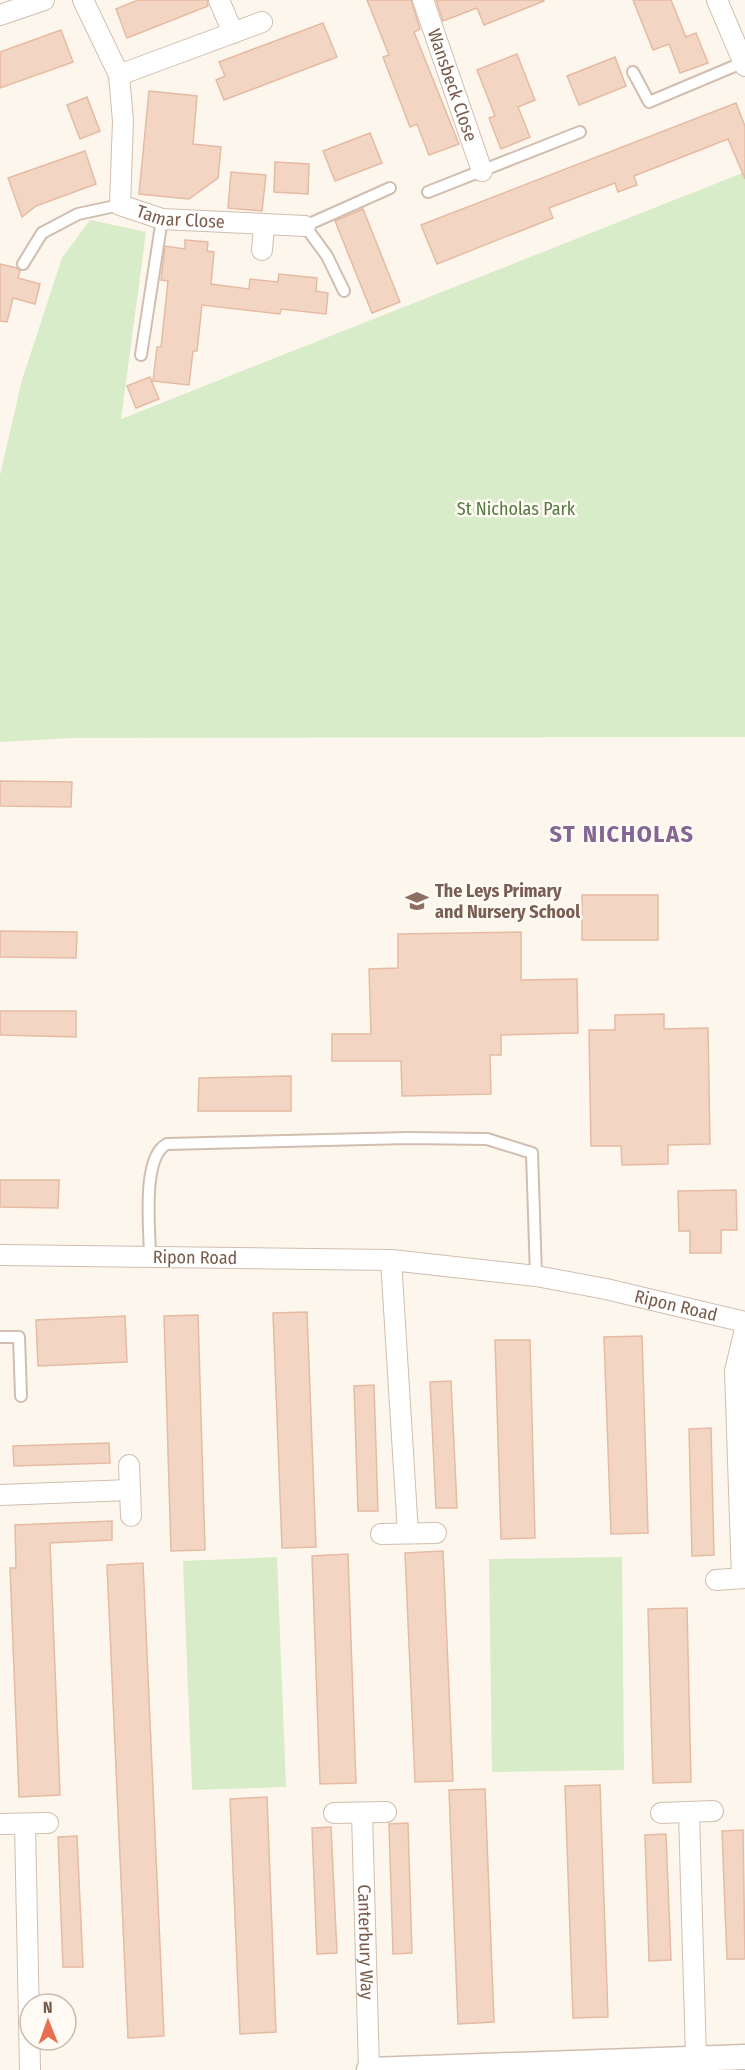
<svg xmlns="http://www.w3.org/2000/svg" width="745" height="2070" font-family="'Fira Sans Condensed',sans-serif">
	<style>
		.green { fill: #d8ecc9 }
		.building { fill: #f3d5c3; stroke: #e6bba3; stroke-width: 1.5 }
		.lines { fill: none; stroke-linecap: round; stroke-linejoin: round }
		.service-casing { stroke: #d1beb0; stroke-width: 14 }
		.minor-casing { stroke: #d1beb0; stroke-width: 22 }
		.tertiary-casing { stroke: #d1beb0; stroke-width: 27 }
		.service { stroke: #fff; stroke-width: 10 }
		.minor { stroke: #fff; stroke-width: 20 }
		.tertiary { stroke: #fff; stroke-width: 24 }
		.labels { text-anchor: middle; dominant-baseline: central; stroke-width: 5; stroke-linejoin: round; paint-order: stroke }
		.street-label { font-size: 18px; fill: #7a5c4d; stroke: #fffaf3 }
		.park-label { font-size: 18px; fill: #537a41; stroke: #fffaf3 }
		.education-label { font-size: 18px; font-weight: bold; fill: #785e54; stroke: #fffaf3; text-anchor: start }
		.district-label { font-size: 24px; font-weight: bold; letter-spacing: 1.5px; fill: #846695; stroke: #fffaf3 }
	</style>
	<rect width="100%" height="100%" fill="#fdf6ec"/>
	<!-- green -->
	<g class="green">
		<polygon points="745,172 745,737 72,738 0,742 0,475 22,380 62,258 90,220 146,232 121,419"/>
		<polygon points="277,1557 286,1787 192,1790 183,1561"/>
		<polygon points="622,1557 624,1770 492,1772 489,1559"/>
	</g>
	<!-- building -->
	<g class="building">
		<polygon points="138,0 207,0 208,6 127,38 116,9"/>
		<polygon points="367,0 411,0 420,29 414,32 459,144 429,155 417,124 410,127 383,57 389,55"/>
		<polygon points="436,0 544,0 544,1 484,25 477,8 443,21"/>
		<polygon points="633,0 671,0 686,37 696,33 708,63 680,73 669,44 653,50"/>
		<polygon points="323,23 337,57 224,100 216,80 225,76 219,62"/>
		<polygon points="61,30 73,62 0,88 0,52"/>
		<polygon points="517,54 535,100 518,107 530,137 501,149 489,118 495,116 477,70"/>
		<polygon points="615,57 626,86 579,105 567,76"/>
		<polygon points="149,91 197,96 193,144 221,147 218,178 189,199 139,194"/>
		<polygon points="87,97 100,131 80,139 67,105"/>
		<polygon points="736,103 745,126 745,179 728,139 634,176 637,185 618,192 615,183 549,208 553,218 437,264 421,225"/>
		<polygon points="370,133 382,163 335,181 323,151"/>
		<polygon points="85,151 96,184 36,206 22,217 8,178"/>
		<polygon points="275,162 309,164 308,194 274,192"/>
		<polygon points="231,172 266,175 262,211 228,208"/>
		<polygon points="363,209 400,302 372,313 335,221"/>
		<polygon points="185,240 208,242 207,251 214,252 211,284 249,289 250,279 278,282 279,274 317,278 316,291 328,293 326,314 281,309 280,314 202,305 197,351 193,351 189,385 153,381 157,347 161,347 168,281 161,280 165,246 185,249"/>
		<polygon points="0,264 17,268 20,271 18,278 40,284 35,304 13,298 7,322 0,321"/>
		<polygon points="150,377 159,399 136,408 127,386"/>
		<polygon points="0,781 72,782 71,807 0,806"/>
		<rect x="582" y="895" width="76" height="45"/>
		<polygon points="0,931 77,932 76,958 0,957"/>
		<polygon points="521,932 521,980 577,979 578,1033 501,1035 501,1055 490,1055 491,1094 402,1096 401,1061 332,1061 332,1034 371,1034 369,969 398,968 398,934"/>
		<polygon points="0,1011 76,1011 76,1037 0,1035"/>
		<polygon points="664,1014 664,1029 708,1028 710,1144 668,1145 668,1164 622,1165 621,1146 591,1146 589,1030 615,1030 615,1015"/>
		<polygon points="291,1076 291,1111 198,1111 199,1078"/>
		<polygon points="0,1180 59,1180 58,1208 0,1207"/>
		<polygon points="736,1190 737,1230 721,1230 721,1253 690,1253 690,1231 679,1231 678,1191"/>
		<polygon points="307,1312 316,1547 282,1548 273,1313"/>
		<polygon points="198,1315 205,1550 171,1551 164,1316"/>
		<polygon points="125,1316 127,1362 38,1366 36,1320"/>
		<polygon points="642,1336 648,1533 611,1534 604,1337"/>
		<polygon points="495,1340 530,1340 535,1538 501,1539"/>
		<polygon points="451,1381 457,1508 436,1508 430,1382"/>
		<polygon points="374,1385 378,1511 358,1511 354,1386"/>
		<polygon points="711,1428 714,1555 692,1556 689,1429"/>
		<polygon points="109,1443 110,1463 14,1466 13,1446"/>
		<polygon points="112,1521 112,1540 50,1543 60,1795 19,1797 10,1568 16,1568 15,1525"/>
		<polygon points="443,1551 453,1781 415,1782 405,1553"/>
		<polygon points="348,1554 356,1783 320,1784 312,1556"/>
		<polygon points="143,1563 164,2036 128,2038 107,1565"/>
		<polygon points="687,1608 691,1782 653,1783 648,1609"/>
		<polygon points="600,1785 608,2017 573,2018 565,1786"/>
		<polygon points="485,1789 494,2022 458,2024 449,1790"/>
		<polygon points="267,1797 276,2032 240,2034 230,1799"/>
		<polygon points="408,1823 412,1953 393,1954 389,1824"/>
		<polygon points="331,1827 337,1953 317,1954 312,1828"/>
		<polygon points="743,1830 745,1959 727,1959 722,1831"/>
		<polygon points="666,1834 671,1960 649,1961 645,1835"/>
		<polygon points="77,1836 83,1967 63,1967 58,1837"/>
	</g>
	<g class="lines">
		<!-- service casing -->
		<g class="service-casing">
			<g id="service">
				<polyline points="633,72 649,102 744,62"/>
				<polyline points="428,192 580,132"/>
				<polyline points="23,264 42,233 78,214 120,205"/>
				<polyline points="344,291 327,256 305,226 390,188"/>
				<polyline points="141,355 162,219"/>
				<path d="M150,1258C150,1231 141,1157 167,1144L408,1138L487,1139L532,1153L536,1276"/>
				<polyline points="0,1337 19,1337 21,1396"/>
			</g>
		</g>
		<!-- minor casing -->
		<g class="minor-casing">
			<g id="minor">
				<path id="s1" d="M83,0L119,75L123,121L120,205L162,219L305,226"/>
				<polyline points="219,0 233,33"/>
				<path id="s2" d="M423,0L482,171"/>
				<polyline points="717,0 745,66"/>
				<polyline points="0,15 44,0"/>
				<polyline points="119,75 262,22"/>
				<polyline points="262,250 264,225"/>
				<path id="s3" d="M0,1255L391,1260L536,1276L606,1289L745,1322"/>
				<polyline points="391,1260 408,1533"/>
				<polyline points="129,1465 131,1516"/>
				<polyline points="0,1495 130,1490"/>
				<polyline points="381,1534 436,1533"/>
				<polyline points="742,1578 735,1371 745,1329"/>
				<polyline points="716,1580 745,1578"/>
				<polyline points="334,1813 386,1812"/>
				<path id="s4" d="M362,1813L369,2070"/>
				<polyline points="661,1813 713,1811"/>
				<polyline points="689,1813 696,2058"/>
				<polyline points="0,1824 48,1823"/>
				<polyline points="25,1824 30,2070"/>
			</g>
		</g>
		<!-- tertiary casing -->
		<g class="tertiary-casing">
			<polyline id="tertiary" points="369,2070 745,2057"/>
		</g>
		<!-- service -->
		<use href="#service" class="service"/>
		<!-- minor -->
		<use href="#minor" class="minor"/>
		<!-- tertiary -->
		<use href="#tertiary" class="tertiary"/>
	</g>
	<!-- icons -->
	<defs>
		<g id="school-bare" transform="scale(1.8)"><path d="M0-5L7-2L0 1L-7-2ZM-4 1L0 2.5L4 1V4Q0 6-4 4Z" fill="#8d6e63" stroke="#fffaf3" stroke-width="2.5" paint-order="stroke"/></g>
	</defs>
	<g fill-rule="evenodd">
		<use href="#school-bare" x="417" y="901"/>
	</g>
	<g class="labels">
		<!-- street labels -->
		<g class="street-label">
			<text stroke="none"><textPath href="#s2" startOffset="90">Wansbeck Close</textPath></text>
			<text stroke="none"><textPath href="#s1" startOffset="276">Tamar Close</textPath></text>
			<text stroke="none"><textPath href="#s3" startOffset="195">Ripon Road</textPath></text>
			<text stroke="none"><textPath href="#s3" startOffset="680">Ripon Road</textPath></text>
			<text stroke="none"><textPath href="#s4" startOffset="129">Canterbury Way</textPath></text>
		</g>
		<!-- park labels -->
		<g class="park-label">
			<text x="516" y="509">St Nicholas Park</text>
		</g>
		<!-- education labels -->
		<g class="education-label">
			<text x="435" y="891">The Leys Primary<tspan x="435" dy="21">and Nursery School</tspan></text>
		</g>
		<!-- district labels -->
		<g class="district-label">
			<text x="622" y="834">ST NICHOLAS</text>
		</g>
	</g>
	<!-- north arrow -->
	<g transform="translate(48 2022) rotate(359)"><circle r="28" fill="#fffaf3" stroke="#cabbb1" stroke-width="1.5"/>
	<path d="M0-4.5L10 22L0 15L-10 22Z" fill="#e76f51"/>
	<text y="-9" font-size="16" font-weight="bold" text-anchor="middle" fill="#7a5c4d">N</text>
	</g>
</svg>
